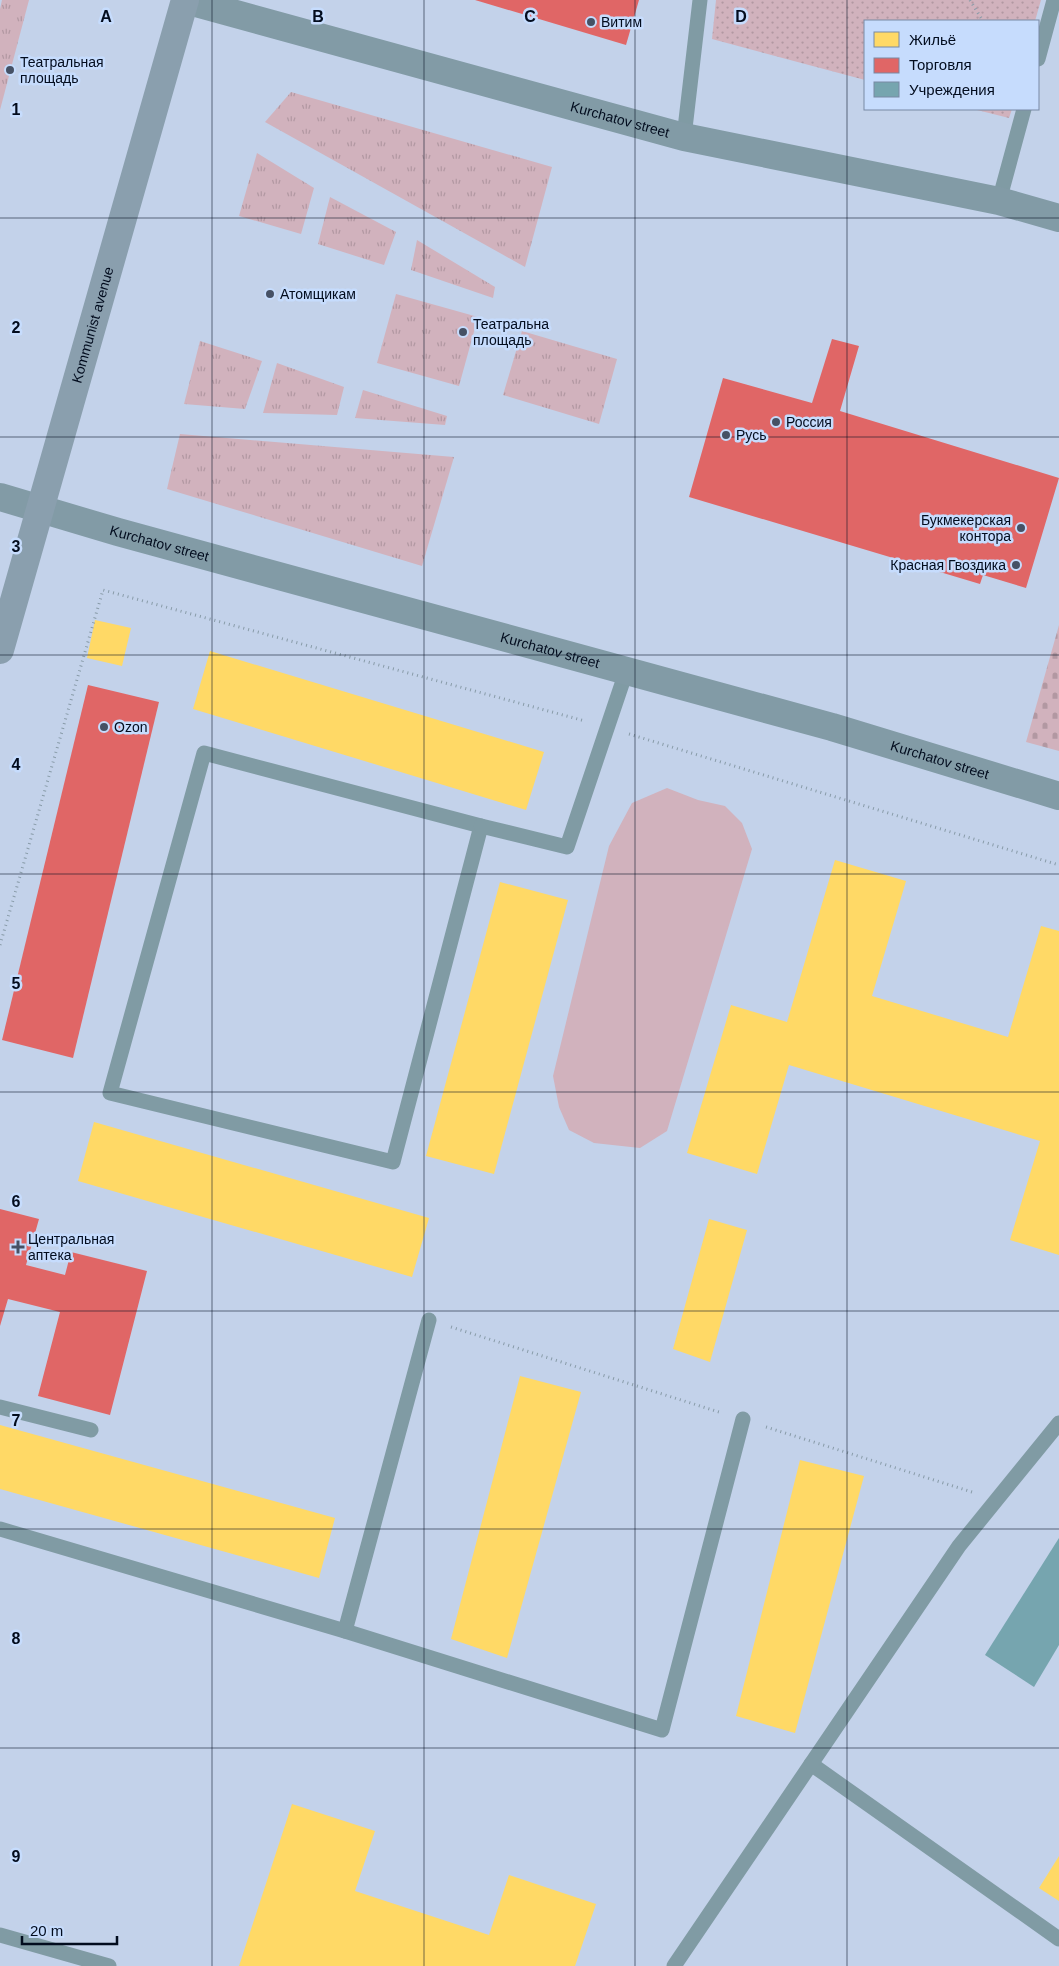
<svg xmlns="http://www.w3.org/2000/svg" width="1059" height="1966" font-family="Arial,sans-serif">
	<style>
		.grass { fill: url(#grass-tufts) }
		.cemetery { fill: url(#cemetery-stones) }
		.park { fill: url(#park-dots) }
		.garden { fill: #d1b2bd }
		.homes { fill: #ffd966 }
		.shops { fill: #e06666 }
		.public { fill: #76a5af }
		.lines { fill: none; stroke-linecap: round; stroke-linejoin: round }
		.path { stroke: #889ba8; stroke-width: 3; stroke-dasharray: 1 4; stroke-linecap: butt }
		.lane { stroke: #809ba4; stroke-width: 15 }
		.secondary { stroke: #829ba6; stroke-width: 28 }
		.primary { stroke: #8a9fae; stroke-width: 28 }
		.grid { fill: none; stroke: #020c1e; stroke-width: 1; stroke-opacity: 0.55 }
		.poi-dot { fill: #465165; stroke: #c6dcfd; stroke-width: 2 }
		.labels { text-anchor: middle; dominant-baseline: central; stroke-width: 5; stroke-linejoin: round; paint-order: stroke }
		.poi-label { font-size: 14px; fill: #020c1e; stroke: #c6dcfd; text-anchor: start }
		.street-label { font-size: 14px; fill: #020c1e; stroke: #c6dcfd }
		.grid-label { font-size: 16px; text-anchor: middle; font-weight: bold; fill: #020c1e; stroke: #c6dcfd; stroke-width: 5; stroke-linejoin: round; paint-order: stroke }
	</style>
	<defs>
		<pattern id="grass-tufts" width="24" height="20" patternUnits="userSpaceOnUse" patternTransform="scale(1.25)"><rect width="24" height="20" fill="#d1b2bd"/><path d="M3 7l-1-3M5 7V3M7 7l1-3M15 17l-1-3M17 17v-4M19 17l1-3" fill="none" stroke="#b298a2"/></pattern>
		<pattern id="cemetery-stones" width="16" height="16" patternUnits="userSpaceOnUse" patternTransform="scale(1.25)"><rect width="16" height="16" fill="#d1b2bd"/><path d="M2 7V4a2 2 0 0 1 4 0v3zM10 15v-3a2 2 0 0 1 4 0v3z" fill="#b298a2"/></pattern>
		<pattern id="park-dots" width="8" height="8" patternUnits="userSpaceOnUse" patternTransform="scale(1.25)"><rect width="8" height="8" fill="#d1b2bd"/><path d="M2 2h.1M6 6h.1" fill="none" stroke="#b298a2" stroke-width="1.8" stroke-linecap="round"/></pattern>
	</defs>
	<rect width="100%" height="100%" fill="#c3d2ea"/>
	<!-- grass -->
	<g class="grass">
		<polygon points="2,0 29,0 0,110 0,9"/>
		<polygon points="291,92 552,167 525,267 265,122"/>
		<polygon points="257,153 314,188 301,234 239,216"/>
		<polygon points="330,197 396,232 384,265 318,244"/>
		<polygon points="417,240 495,287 493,298 411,270"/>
		<polygon points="396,294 478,317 459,386 377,363"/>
		<polygon points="522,331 617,359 599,424 503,395"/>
		<polygon points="200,341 262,361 245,409 184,404"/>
		<polygon points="277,363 344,387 337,415 263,413"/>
		<polygon points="363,390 447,416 445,425 355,418"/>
		<polygon points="180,434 454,457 422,566 167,489"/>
	</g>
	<!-- cemetery -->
	<polygon class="cemetery" points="1059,625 1059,751 1026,742"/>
	<!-- park -->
	<g class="park">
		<polygon points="716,0 1041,0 1035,21 865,21 865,80 712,39"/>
		<polygon points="973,109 1012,109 1009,118"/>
	</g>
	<!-- garden -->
	<polygon class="garden" points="667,788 698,800 725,806 742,823 752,849 667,1131 640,1148 594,1143 569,1130 559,1107 553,1076 609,846 632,803"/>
	<!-- homes -->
	<g class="homes">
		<polygon points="95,620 131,628 122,666 87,658"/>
		<polygon points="210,651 544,752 526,810 193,709"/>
		<polygon points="835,860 906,881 872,996 1008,1037 1041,926 1059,931 1059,1255 1010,1240 1040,1141 789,1065 757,1174 687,1153 731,1005 787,1022"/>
		<polygon points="500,882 568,900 494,1174 426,1156"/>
		<polygon points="94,1122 429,1218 412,1277 78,1181"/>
		<polygon points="709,1219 747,1230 710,1362 673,1349"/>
		<polygon points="520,1376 581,1392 507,1658 451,1639"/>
		<polygon points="0,1425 335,1518 319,1578 0,1489"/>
		<polygon points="800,1460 864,1476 795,1733 736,1716"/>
		<polygon points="292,1804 375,1831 355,1891 489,1935 509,1875 596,1904 575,1966 239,1966"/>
		<polygon points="1059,1856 1059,1901 1039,1888"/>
	</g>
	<!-- shops -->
	<g class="shops">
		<polygon points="475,0 639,0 626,45"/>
		<polygon points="832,339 859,346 840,411 1059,478 1026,588 983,575 980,584 689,497 723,378 812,403"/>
		<polygon points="88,685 159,702 73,1058 2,1040"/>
		<polygon points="0,1209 39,1219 26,1265 65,1275 71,1252 147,1271 110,1415 38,1396 60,1312 8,1299 0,1326"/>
	</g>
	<!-- public -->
	<polygon class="public" points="1059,1538 1059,1645 1034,1687 985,1655"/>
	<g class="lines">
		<!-- path -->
		<g class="path">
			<polyline points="970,0 983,21"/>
			<polyline points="629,734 1059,865"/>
			<polyline points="0,945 103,590 585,721"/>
			<polyline points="451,1327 722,1413"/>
			<polyline points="766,1427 972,1492"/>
		</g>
		<!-- lane -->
		<g class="lane">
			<polyline points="1038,59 1054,0"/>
			<polyline points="684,137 700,0"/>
			<polyline points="999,201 1024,109"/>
			<polygon points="204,753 481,826 393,1162 110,1093"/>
			<polyline points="481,826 567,847 626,672"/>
			<polyline points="0,1407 91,1430"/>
			<polyline points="0,1529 345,1631 662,1730 743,1419"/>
			<polyline points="345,1631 429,1320"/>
			<polyline points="811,1764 1059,1939"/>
			<polyline points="0,1935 109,1966"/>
			<polyline points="674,1966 959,1546 1059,1423"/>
		</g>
		<!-- secondary -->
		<g class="secondary">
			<path id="s1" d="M185,0L684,137L999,201L1059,218"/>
			<path id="s2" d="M0,497L118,532L832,727L1059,796"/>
		</g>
		<!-- primary -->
		<path class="primary" id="s3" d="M0,650L185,0"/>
	</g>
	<!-- grid -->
	<path class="grid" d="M212,0V1966M424,0V1966M635,0V1966M847,0V1966M0,218H1059M0,437H1059M0,655H1059M0,874H1059M0,1092H1059M0,1311H1059M0,1529H1059M0,1748H1059"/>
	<!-- markers -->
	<g class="poi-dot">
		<circle cx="591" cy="22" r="5"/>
		<circle cx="10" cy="70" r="5"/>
		<circle cx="270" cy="294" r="5"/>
		<circle cx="463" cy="332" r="5"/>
		<circle cx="776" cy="422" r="5"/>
		<circle cx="726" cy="435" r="5"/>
		<circle cx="1021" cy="528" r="5"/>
		<circle cx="1016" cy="565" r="5"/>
		<circle cx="104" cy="727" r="5"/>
		<path d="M15.5 1239.5h5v5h5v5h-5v5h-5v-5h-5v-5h5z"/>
	</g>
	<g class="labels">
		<!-- poi labels -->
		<g class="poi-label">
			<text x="601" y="22">Витим</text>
			<text x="20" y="62">Театральная<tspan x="20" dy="16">площадь</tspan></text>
			<text x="280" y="294">Атомщикам</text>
			<text x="473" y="324">Театральна<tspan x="473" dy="16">площадь</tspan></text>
			<text x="786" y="422">Россия</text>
			<text x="736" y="435">Русь</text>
			<text x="1011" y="520" text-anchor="end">Букмекерская<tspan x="1011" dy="16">контора</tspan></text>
			<text x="1006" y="565" text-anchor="end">Красная Гвоздика</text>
			<text x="114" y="727">Ozon</text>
			<text x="28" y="1239">Центральная<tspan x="28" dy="16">аптека</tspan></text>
		</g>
		<!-- street labels -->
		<g class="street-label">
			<text stroke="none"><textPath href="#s1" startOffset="451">Kurchatov street</textPath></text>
			<text stroke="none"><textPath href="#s3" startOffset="338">Kommunist avenue</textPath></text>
			<text stroke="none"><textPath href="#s2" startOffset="166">Kurchatov street</textPath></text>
			<text stroke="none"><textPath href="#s2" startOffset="571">Kurchatov street</textPath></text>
			<text stroke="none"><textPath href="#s2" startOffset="976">Kurchatov street</textPath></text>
		</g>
	</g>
	<g class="grid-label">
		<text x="106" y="22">A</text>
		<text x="318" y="22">B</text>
		<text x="530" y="22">C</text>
		<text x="741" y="22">D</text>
		<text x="16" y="115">1</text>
		<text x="16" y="333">2</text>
		<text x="16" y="552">3</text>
		<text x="16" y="770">4</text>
		<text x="16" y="989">5</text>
		<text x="16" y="1207">6</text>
		<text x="16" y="1426">7</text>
		<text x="16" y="1644">8</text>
		<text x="16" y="1862">9</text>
	</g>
	<!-- legend -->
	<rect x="864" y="20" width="175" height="90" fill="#c6dcfd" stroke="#7889a4"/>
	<rect x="874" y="32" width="25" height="15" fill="#ffd966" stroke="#7889a4"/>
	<text x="909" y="45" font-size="15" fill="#020c1e">Жильё</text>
	<rect x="874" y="58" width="25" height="15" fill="#e06666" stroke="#7889a4"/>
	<text x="909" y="70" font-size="15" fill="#020c1e">Торговля</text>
	<rect x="874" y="82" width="25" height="15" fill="#76a5af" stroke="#7889a4"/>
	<text x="909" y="95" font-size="15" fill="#020c1e">Учреждения</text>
	<!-- scale -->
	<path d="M22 1936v8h95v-8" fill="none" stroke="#020c1e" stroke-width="2.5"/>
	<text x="30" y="1936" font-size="15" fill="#020c1e" stroke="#c6dcfd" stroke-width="4" paint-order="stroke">20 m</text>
</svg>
